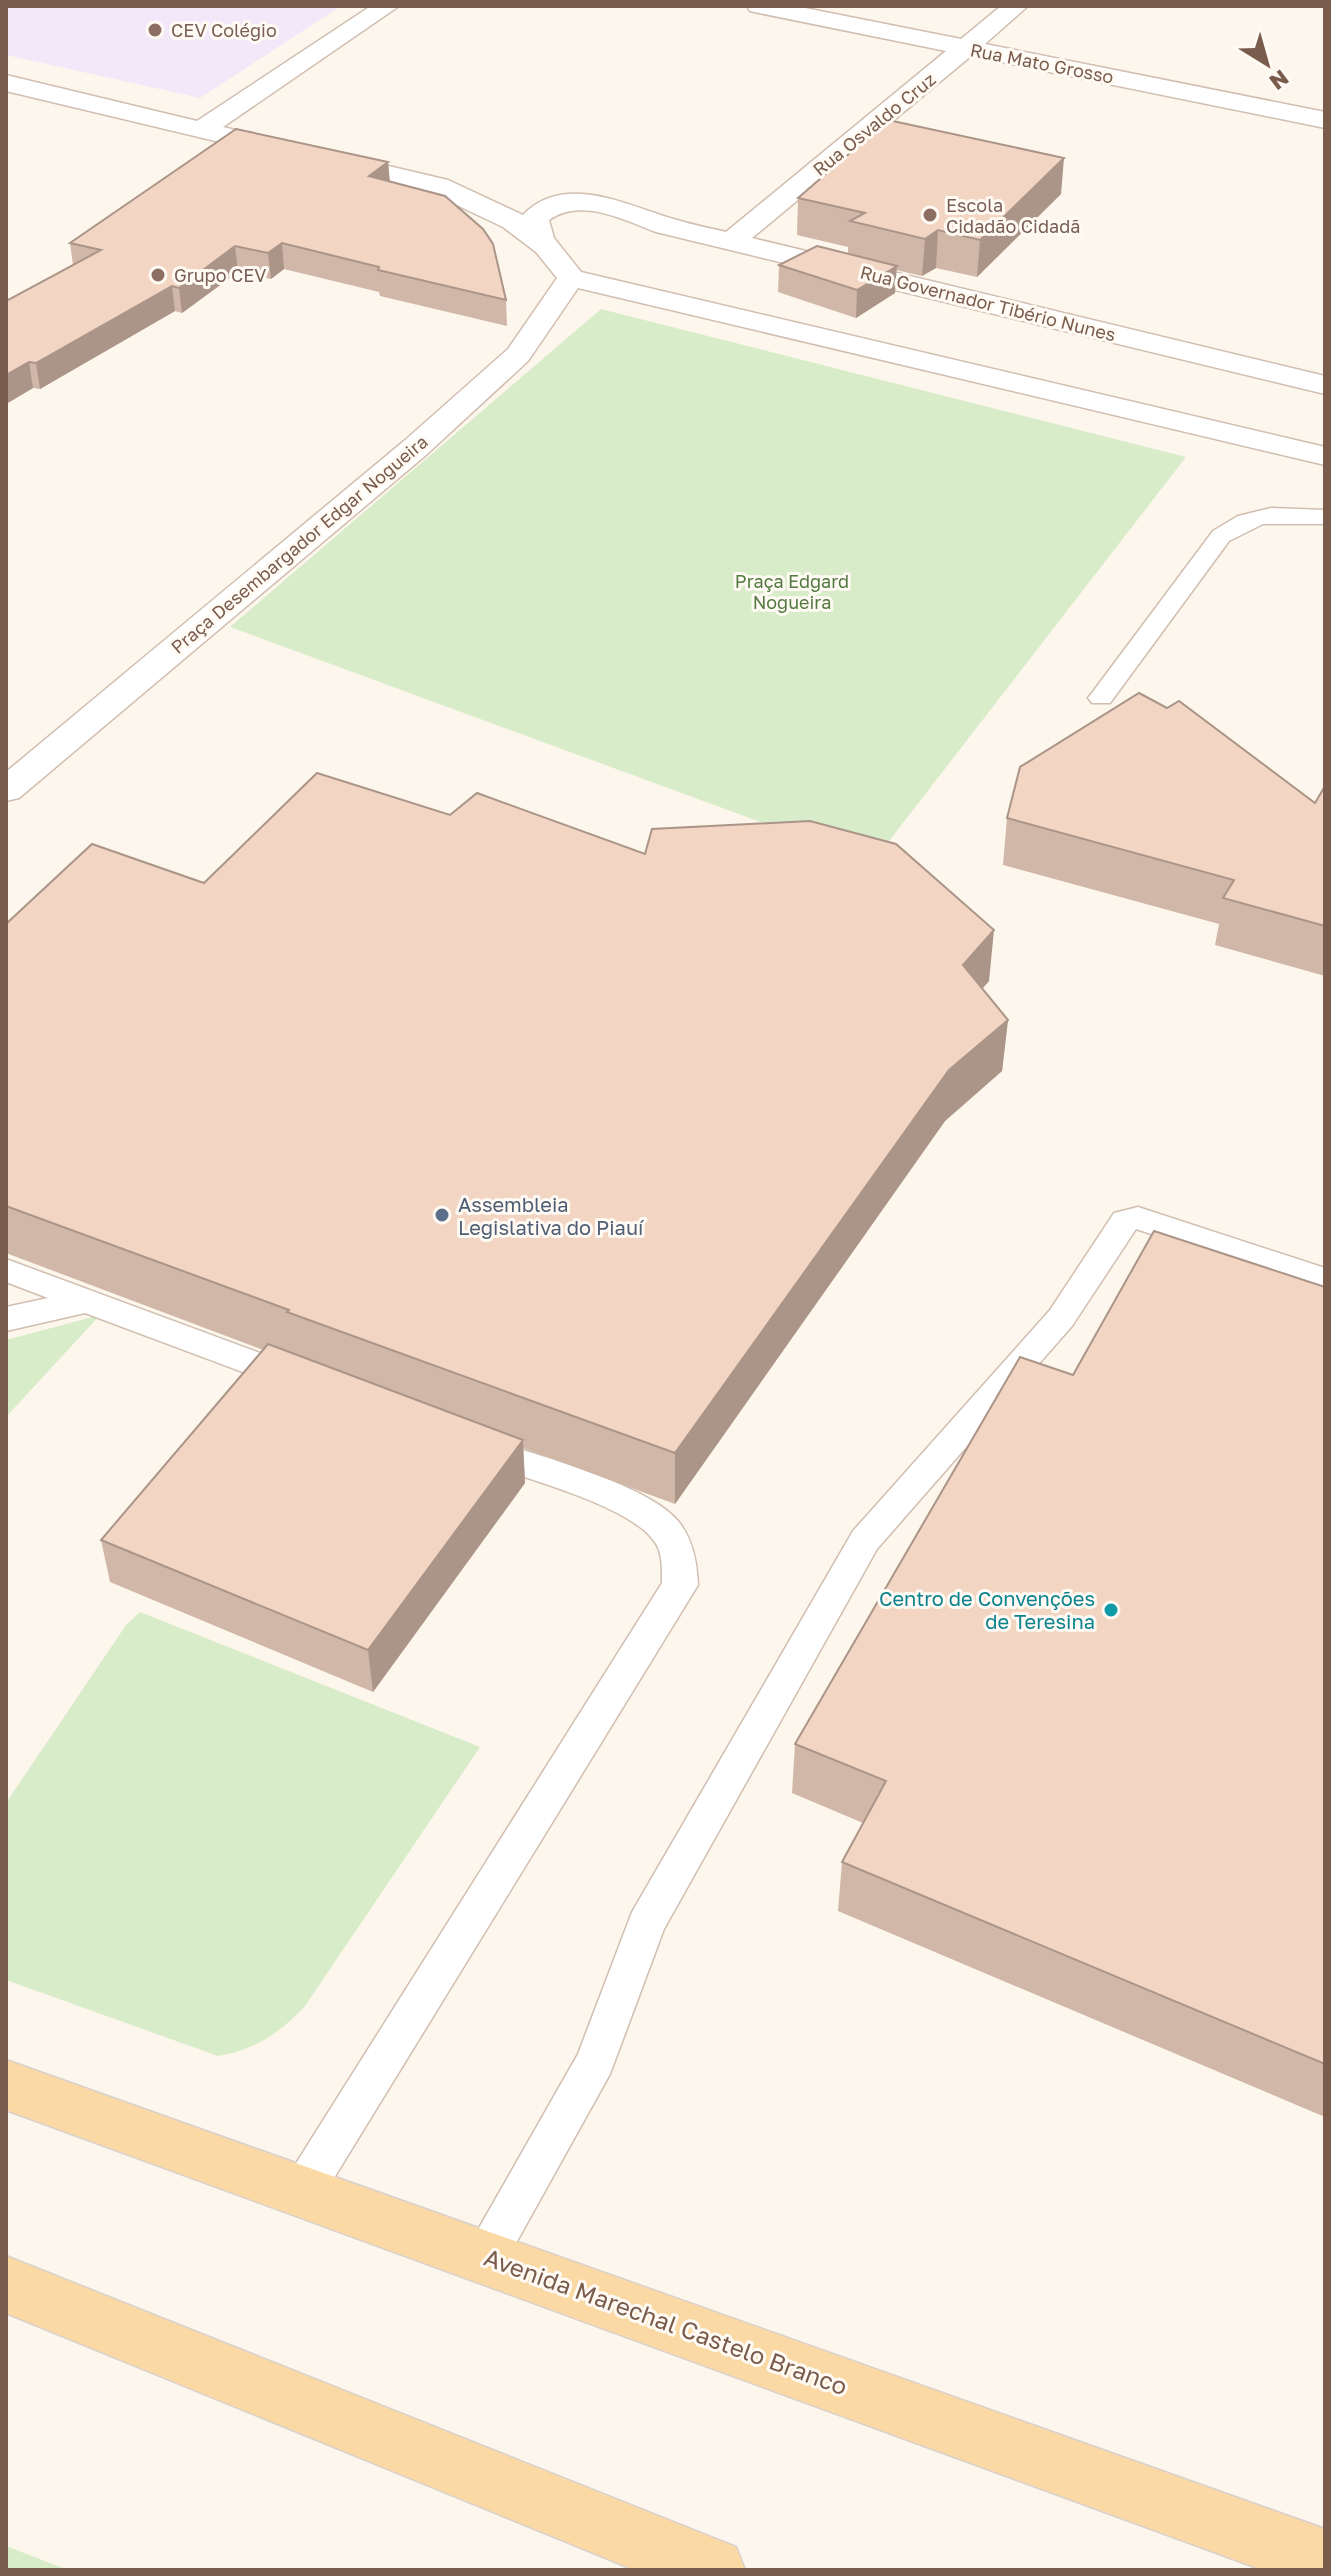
<svg xmlns="http://www.w3.org/2000/svg" width="1331" height="2576" font-family="'Golos Text',sans-serif">
	<style>
		.education { fill: #f3e8fa }
		.green { fill: #d8ecc9 }
		.lines { fill: none; stroke-linecap: round; stroke-linejoin: round }
		.lane-casing { stroke: #d1beb0; stroke-width: 3 }
		.street-casing { stroke: #d1beb0; stroke-width: 3 }
		.primary-casing { stroke: #dad1cd; stroke-width: 3 }
		.lane { fill: #fff; fill-rule: evenodd }
		.street { fill: #fff; fill-rule: evenodd }
		.primary { fill: #fbd9a5; fill-rule: evenodd }
		.wall { fill: #d1b7a8 }
		.shaded-wall { fill: #aa9588 }
		.building { fill: #f3d5c3; stroke: #aa9588; stroke-width: 2 }
		.education-dot { fill: #8d6e63; stroke: #fffaf3; stroke-width: 3 }
		.service-dot { fill: #5c6f8a; stroke: #fffaf3; stroke-width: 3 }
		.culture-dot { fill: #0f9aa8; stroke: #fffaf3; stroke-width: 3 }
		.labels { text-anchor: middle; dominant-baseline: central; stroke-width: 6; stroke-linejoin: round; paint-order: stroke }
		.far-education-label { font-size: 18px; fill: #785e54; stroke: #fffaf3; text-anchor: start }
		.far-street-label { font-size: 18px; fill: #7a5c4d; stroke: #fffaf3 }
		.far-park-label { font-size: 18px; fill: #537a41; stroke: #fffaf3 }
		.service-label { font-size: 20px; fill: #4e5e75; stroke: #fffaf3; text-anchor: start }
		.culture-label { font-size: 20px; fill: #0d838f; stroke: #fffaf3; text-anchor: end }
		.near-street-label { font-size: 24px; fill: #7a5c4d; stroke: #fffaf3 }
	</style>
	<rect width="100%" height="100%" fill="#fdf6ec"/>
	<!-- education -->
	<polygon class="education" points="6,6 341,6 200,98 6,55"/>
	<!-- green -->
	<g class="green">
		<polygon points="601,309 1186,457 872,863 230,627"/>
		<polygon points="100,1315 6,1417 6,1340"/>
		<path d="M140,1612L480,1747L305,2006C280,2033 255,2050 218,2056L6,1980V1803L126,1625Z"/>
		<polygon points="6,2546 68,2570 6,2570"/>
	</g>
	<g class="lines">
		<!-- lane casing -->
		<g class="lane-casing">
			<g id="lane">
				<polygon points="1271,508 1325,510 1325,524 1263,524 1229,541 1110,703 1092,703 1088,698 1092,693 1213,531 1238,516"/>
				<polygon points="1138,1207 1325,1268 1325,1291 1136,1229 1072,1326 877,1549 664,1929 610,2074 501,2270 486,2276 471,2270 465,2256 471,2242 578,2054 632,1912 853,1531 1050,1310 1114,1213"/>
				<polygon points="6,1259 303,1369 308,1378 303,1387 291,1390 85,1313 6,1331 6,1307 48,1298 6,1282"/>
				<path d="M484,1438C531,1453 648,1484 678,1521C693,1539 697,1562 698,1585L318,2204L303,2210L288,2204L282,2190L288,2176L662,1583C662,1570 663,1552 654,1541C630,1505 515,1475 472,1460L467,1451L472,1442Z"/>
			</g>
		</g>
		<!-- street casing -->
		<g class="street-casing">
			<path id="street" d="M371,6H399L223,127L448,180L523,215C565,171 630,207 677,220C693,225 710,228 726,232L946,51L759,13L750,11L747,6H795L961,39L1001,6H1028L985,44L1325,112V128L971,56L752,238L1325,376V394L656,232C624,220 581,197 549,220L554,238L581,272L1325,447V465L578,288L528,361L426,455L19,798L6,801V772L404,441L508,349L557,278L536,252L503,227L429,192L6,91V75L197,121Z"/>
		</g>
		<!-- primary casing -->
		<g class="primary-casing">
			<g id="primary">
				<polygon points="6,2060 1325,2529 1325,2570 1263,2570 6,2110"/>
				<polygon points="6,2256 736,2547 745,2570 635,2570 6,2313"/>
			</g>
		</g>
		<!-- lane -->
		<use href="#lane" class="lane"/>
		<!-- street -->
		<use href="#street" class="street"/>
		<!-- primary -->
		<use href="#primary" class="primary"/>
	</g>
	<!-- wall -->
	<g class="wall">
		<polygon points="388,162 390,182 506,300 507,326 380,296 379,292 284,269 271,279 238,272 182,313 175,311 40,389 33,388 6,404 6,301 73,265 70,243"/>
		<polygon points="1061,194 977,277 936,268 922,276 896,270 895,293 856,318 778,292 779,265 848,254 848,247 797,235 798,198"/>
		<polygon points="1167,708 1315,803 1325,786 1325,976 1215,945 1219,924 1003,865 1007,818"/>
		<polygon points="450,815 989,981 982,989 1008,1020 1002,1071 945,1121 675,1504 523,1448 525,1483 373,1692 110,1582 101,1540 263,1350 6,1253 6,924 204,883"/>
		<polygon points="1325,1287 1325,2117 838,1911 842,1862 863,1823 792,1793 795,1744 1073,1375"/>
	</g>
	<!-- shaded-wall -->
	<g class="shaded-wall">
		<polygon points="1064,158 1061,194 977,277 980,240"/>
		<polygon points="388,162 390,186 369,176"/>
		<polygon points="938,230 936,268 922,276 925,239"/>
		<polygon points="282,243 284,269 271,279 268,253"/>
		<polygon points="235,246 238,272 182,313 179,288"/>
		<polygon points="897,266 895,293 856,318 857,290"/>
		<polygon points="172,286 175,311 40,389 36,363"/>
		<polygon points="29,362 33,388 6,404 6,375"/>
		<polygon points="994,930 989,981 958,1016 963,965"/>
		<polygon points="1008,1020 1002,1071 945,1121 675,1504 675,1453 949,1070"/>
		<polygon points="523,1440 525,1483 373,1692 368,1650"/>
	</g>
	<!-- building -->
	<g class="building">
		<polygon points="888,120 1064,158 980,240 938,230 925,239 850,221 865,213 798,198"/>
		<polygon points="236,129 388,162 369,176 445,196 483,229 493,244 506,300 378,270 379,267 282,243 268,253 235,246 179,288 172,286 36,363 29,362 6,375 6,301 101,250 70,243"/>
		<polygon points="817,246 897,266 857,290 779,265"/>
		<polygon points="1139,693 1167,708 1179,701 1315,803 1325,786 1325,926 1223,898 1234,880 1007,818 1020,767"/>
		<polygon points="317,773 450,815 477,793 645,854 652,829 810,821 896,844 994,930 963,965 1008,1020 949,1070 675,1453 287,1312 289,1310 6,1206 6,924 92,844 204,883"/>
		<polygon points="1154,1231 1325,1287 1325,2064 842,1862 886,1781 795,1744 1020,1357 1073,1375"/>
		<polygon points="268,1344 523,1440 368,1650 101,1540"/>
	</g>
	<!-- markers -->
	<g class="education-dot">
		<circle cx="155" cy="30" r="8"/>
		<circle cx="930" cy="215" r="8"/>
		<circle cx="158" cy="275" r="8"/>
	</g>
	<circle class="service-dot" cx="442" cy="1215" r="8"/>
	<circle class="culture-dot" cx="1111" cy="1610" r="8"/>
	<g class="labels">
		<!-- far-education labels -->
		<g class="far-education-label">
			<text x="171" y="30">CEV Colégio</text>
			<text x="946" y="205">Escola<tspan x="946" dy="21">Cidadão Cidadã</tspan></text>
			<text x="174" y="275">Grupo CEV</text>
		</g>
		<!-- far-street labels -->
		<g class="far-street-label">
			<text transform="translate(1042 63) rotate(11)">Rua Mato Grosso</text>
			<text transform="translate(874 124) rotate(-39)">Rua Osvaldo Cruz</text>
			<text transform="translate(988 303) rotate(14)">Rua Governador Tibério Nunes</text>
			<text transform="translate(299 544) rotate(-40)">Praça Desembargador Edgar Nogueira</text>
		</g>
		<!-- far-park labels -->
		<g class="far-park-label">
			<text x="792" y="581">Praça Edgard<tspan x="792" dy="21">Nogueira</tspan></text>
		</g>
		<!-- service labels -->
		<g class="service-label">
			<text x="458" y="1204">Assembleia<tspan x="458" dy="23">Legislativa do Piauí</tspan></text>
		</g>
		<!-- culture labels -->
		<g class="culture-label">
			<text x="1095" y="1598">Centro de Convenções<tspan x="1095" dy="23">de Teresina</tspan></text>
		</g>
		<!-- near-street labels -->
		<g class="near-street-label">
			<text transform="translate(666 2321) rotate(20)">Avenida Marechal Castelo Branco</text>
		</g>
	</g>
	<!-- border -->
	<rect width="1331" height="2576" fill="none" stroke="#7a5c4d" stroke-width="16"/>
	<!-- north arrow -->
	<g transform="translate(1267 64) rotate(143)" stroke="#fffaf3" stroke-width="6" paint-order="stroke">
	<path d="M0-6L14 30L0 20L-14 30Z" fill="#7a5c4d"/>
	<text y="-12" font-size="22" font-weight="bold" text-anchor="middle" fill="#7a5c4d">N</text>
	</g>
</svg>
